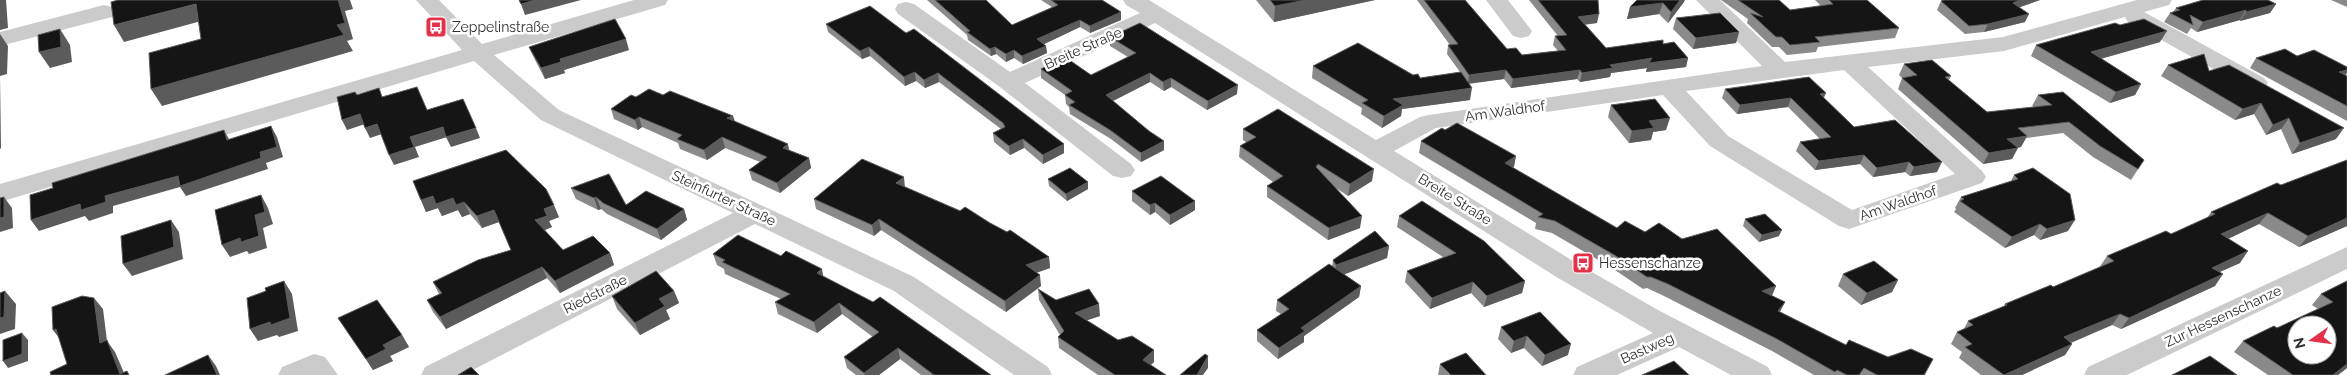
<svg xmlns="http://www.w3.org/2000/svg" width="2347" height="375" font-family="Raleway,sans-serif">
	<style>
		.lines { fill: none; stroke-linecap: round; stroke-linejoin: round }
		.street { fill: #cbcbcb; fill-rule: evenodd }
		.wall { fill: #8a8a8a }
		.shaded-wall { fill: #5b5b5b }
		.building { fill: #151515; stroke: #5b5b5b; fill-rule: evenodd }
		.labels { text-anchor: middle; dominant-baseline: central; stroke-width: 5; stroke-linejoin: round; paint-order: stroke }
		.poi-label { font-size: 14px; fill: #2e2e2e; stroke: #fff; text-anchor: start }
		.street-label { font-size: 14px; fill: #2e2e2e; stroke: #fff }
	</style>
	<rect width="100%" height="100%" fill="#fff"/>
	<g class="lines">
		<!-- street -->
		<g class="street">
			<polygon points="416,0 439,0 482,44 634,0 668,0 665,5 494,55 559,110 914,277 1048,367 1052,375 1014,375 894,291 755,224 463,375 421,375 425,367 733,213 541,120 474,61 0,202 0,184 462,50"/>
			<path d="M1123,0H1149L1376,140L1420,117L1429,115L1762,66L1696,0H1720L1785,62L2003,37L2137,0H2172L2169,5L2144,12L2264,78L2268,83L2264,88L2256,90L2248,88L2127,21L2125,17L2004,51L1868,67L1982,171L1986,177L1982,183L1849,229L1839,226L1710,146L1663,95L1436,128L1394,151L1578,264L1658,310L1768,367L1772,375H1731L1679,347L1617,375H1573L1577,367L1653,333L1558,278L1155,23L1025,83L1131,164L1135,170L1131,176L1122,178L1113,176L1000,87L898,14L895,9L898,4L906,2L914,4L1010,72L1140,13L1126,5ZM1844,70L1955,174L1852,210L1728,136L1686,91Z"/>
			<polygon points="1486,0 1508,0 1532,31 1529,36 1521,38 1513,36"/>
			<polygon points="104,5 112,7 115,12 112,17 0,46 0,32"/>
			<polygon points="2347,247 2347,269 2127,375 2084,375 2088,367"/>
			<polygon points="314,354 325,357 338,375 278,375 282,367"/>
		</g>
	</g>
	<!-- wall -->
	<g class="wall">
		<polygon points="927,0 986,0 1012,25 1052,7 1041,0 1102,0 1121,12 1121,20 1090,33 1080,27 1044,44 1046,46 1047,53 1023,64 1014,58 1006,62 996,54 991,56 968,40 967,35"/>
		<polygon points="1256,0 1375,0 1274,22"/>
		<polygon points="1417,0 1465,0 1507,49 1522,55 1558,51 1553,45 1555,36 1558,36 1529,0 1598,0 1597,23 1585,24 1606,48 1663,44 1688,58 1686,67 1646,72 1647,68 1611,73 1610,77 1580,82 1577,79 1511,88 1504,79 1469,83 1470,100 1402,109 1401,116 1382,128 1361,114 1362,108 1312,78 1313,66 1413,75 1420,78 1460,72 1447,54 1448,45 1450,45"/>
		<polygon points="1637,0 1684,2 1668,23 1659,14 1627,19 1630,7"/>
		<polygon points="1721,0 1779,0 1790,10 1821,6 1815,0 1867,0 1899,28 1895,38 1818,47 1816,52 1787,55 1779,47 1772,47 1747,23 1748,19"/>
		<polygon points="2040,0 2020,7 2025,22 1984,32 1965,34 1937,10 1941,1"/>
		<polygon points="2331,0 2347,0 2347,7"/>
		<polygon points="2276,4 2270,13 2240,21 2240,20 2197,32 2191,28 2187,34 2164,22 2170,13 2173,12 2176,8"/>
		<polygon points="1676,18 1739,32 1736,43 1693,49 1673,29"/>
		<polygon points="826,24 906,33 1064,144 1064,153 1043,164 1024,148 1010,155 994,142 993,133 1001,129 939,82 925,88 916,81 905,86 870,56 862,59 828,32"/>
		<polygon points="2120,25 2160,42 2101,59 2141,84 2135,95 2110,103 2031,56 2036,45"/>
		<polygon points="1110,37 1237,94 1207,110 1171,87 1164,91 1150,82 1113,101 1164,150 1141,162 1111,139 1070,114 1069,107 1066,104 1065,95 1041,78 1041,69 1091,75 1128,57 1110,46"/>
		<polygon points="529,47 629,50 564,70 565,73 545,79 534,58"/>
		<polygon points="2297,56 2347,77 2347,121 2250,68 2256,58"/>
		<polygon points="1904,64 1951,76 1949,80 1987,112 2034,107 2032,106 2038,95 2144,160 2131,180 2093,157 2063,133 2026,138 2021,147 2017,148 2012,159 1983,164 1898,89 1902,78 1899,75"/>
		<polygon points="2168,65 2209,71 2336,139 2292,154 2281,129 2266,135 2254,114 2235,120 2161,76"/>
		<polygon points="1725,89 1824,98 1854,127 1937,172 1910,176 1905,172 1873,177 1860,164 1815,170 1796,151 1800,142 1820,139 1788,107 1737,114 1722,98"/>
		<polygon points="663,95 733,116 735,121 789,150 809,158 811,168 780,193 752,180 749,170 760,162 725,148 707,160 680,149 678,143 642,127 638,130 614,119 611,109 636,97"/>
		<polygon points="1611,105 1666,130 1653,132 1651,140 1629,143 1608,117"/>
		<polygon points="1243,129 1372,181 1348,196 1333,186 1360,228 1328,240 1267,197 1267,186 1273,182 1239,157 1240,146 1246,142 1243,140"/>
		<polygon points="1445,130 1516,156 1513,168 1617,228 1645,232 1682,239 1776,286 1772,296 1785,302 1780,312 1846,345 1888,357 1933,359 1925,375 1814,375 1772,351 1664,296 1647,288 1643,289 1612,268 1552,233 1535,229 1536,223 1419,153 1421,141"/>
		<polygon points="2347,160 2347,226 2299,247 2259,224 2228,239 2240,263 2219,272 2215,286 2121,329 2112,325 2071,343 2072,344 2065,355 2022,375 1981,375 1959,358 1962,352 1951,344 1957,332 1964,329 1968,321 2004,306 2005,304 2053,287 2099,268 2107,256 2171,234 2207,218 2211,212"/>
		<polygon points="2033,168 2068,231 2040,240 2034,235 2005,248 1954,212 1956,209 1955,208 1961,197 2011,181 2014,175"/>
		<polygon points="1048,179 1088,189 1067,201 1049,186"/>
		<polygon points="413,181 559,217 549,221 552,227 545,230 563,250 610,253 614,265 560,293 547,278 446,329 433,312 427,300 439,294 433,282 511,250 499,222 482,228 470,214 462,217 458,210 442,216 438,208 426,212"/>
		<polygon points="905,187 990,223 1049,257 1050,268 1036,273 1041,286 1006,312 881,230 874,236 816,209 814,199"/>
		<polygon points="571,188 626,205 684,209 687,220 661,240 607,214 601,209 598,210 576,199"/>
		<polygon points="1132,191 1195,201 1195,210 1170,225 1155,212 1150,215 1132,201"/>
		<polygon points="1399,216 1525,281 1522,293 1484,307 1471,293 1430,309 1405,282 1407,271 1443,257 1397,227"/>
		<polygon points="1745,219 1779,236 1759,242 1743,226"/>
		<polygon points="1389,246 1387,258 1344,274 1361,286 1359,297 1304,336 1304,342 1278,359 1257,341 1257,330 1281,314 1276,311 1277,300 1332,267 1333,260"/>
		<polygon points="713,254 823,276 991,375 921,375 900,359 879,375 856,375 847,368 844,357 873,337 842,314 817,333 778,314 775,302 781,299 725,274 724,269 717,265"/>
		<polygon points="1843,274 1898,280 1892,292 1861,305 1838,286"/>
		<polygon points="2347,281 2347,368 2338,375 2268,375 2234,352 2243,341 2277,328 2318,309 2312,305 2321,294"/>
		<polygon points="1038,289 1056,300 1100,316 1087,320 1118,340 1154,362 1151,365 1166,375 1098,375 1059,348 1058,337 1060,335 1039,300"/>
		<polygon points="674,291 679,303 666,310 670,319 640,335 617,309 612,296"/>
		<polygon points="1540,312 1568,355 1542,366 1524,348 1511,353 1498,339 1501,327"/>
		<polygon points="338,318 402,335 409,347 390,356 393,361 373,370"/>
		<polygon points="1440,364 1486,375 1438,375"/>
	</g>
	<!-- shaded-wall -->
	<g class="shaded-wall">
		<polygon points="0,0 6,0 8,28 0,30"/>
		<polygon points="338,0 350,0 353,9 345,11 353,39 347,41 353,51 162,106 151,89"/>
		<polygon points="536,0 581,0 525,15 521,4"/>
		<polygon points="1306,0 1375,0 1274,22 1275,6"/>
		<polygon points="1680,0 1685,0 1684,2 1668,23 1671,12"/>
		<polygon points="2020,0 2040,0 2009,11 2013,3"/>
		<polygon points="1663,3 1659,14 1627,19 1630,7"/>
		<polygon points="196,4 205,20 124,42 114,25"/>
		<polygon points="2276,4 2270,13 2240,21 2246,12"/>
		<polygon points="2246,10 2240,20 2197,32 2203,22"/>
		<polygon points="1121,12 1121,20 1090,33 1090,26"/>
		<polygon points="1599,14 1597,23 1576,26 1578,17"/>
		<polygon points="2029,14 2025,22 1984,32 1988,24"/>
		<polygon points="1080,20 1080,27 1038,47 1037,39"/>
		<polygon points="60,29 70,45 72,62 50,68 39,52"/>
		<polygon points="2167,31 2160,42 2085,63 2091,52"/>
		<polygon points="1739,32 1736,43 1693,49 1696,38"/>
		<polygon points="0,34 8,46 7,74 0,76 1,148 0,149"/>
		<polygon points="626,39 629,50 564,70 565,73 545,79 541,68 560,59"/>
		<polygon points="1046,46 1047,53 1023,64 1022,56"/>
		<polygon points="869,47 870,56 862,59 860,51"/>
		<polygon points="995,47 996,54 991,56 990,49"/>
		<polygon points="1014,50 1014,58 1006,62 1006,54"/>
		<polygon points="1652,58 1688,58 1686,67 1646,72 1647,68 1611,73 1610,77 1580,82 1582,73 1610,65"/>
		<polygon points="1506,70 1504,79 1468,84 1469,75"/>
		<polygon points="1580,70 1577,79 1511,88 1513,79"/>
		<polygon points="2347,70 2347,73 2342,80 2339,72"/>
		<polygon points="915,72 916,81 905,86 904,77"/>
		<polygon points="938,73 939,82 925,88 924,80"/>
		<polygon points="1150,73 1150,82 1107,104 1106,95"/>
		<polygon points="1171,78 1171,87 1164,91 1163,82"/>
		<polygon points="2141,84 2135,95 2110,103 2116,92"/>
		<polygon points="1238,85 1237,94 1207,110 1208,101"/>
		<polygon points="1472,88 1470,100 1402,109 1401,116 1382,128 1384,116 1393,99"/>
		<polygon points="1826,93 1822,102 1820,94"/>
		<polygon points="1791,98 1788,107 1737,114 1740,105"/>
		<polygon points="2261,103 2254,114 2235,120 2243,109"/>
		<polygon points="360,114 365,124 347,130 342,120"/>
		<polygon points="733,116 736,126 727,118"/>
		<polygon points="639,117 642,127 638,130 635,120"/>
		<polygon points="1670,118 1666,130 1653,132 1651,140 1629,143 1632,131 1649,121"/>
		<polygon points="2289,118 2281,129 2266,135 2273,125"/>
		<polygon points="377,124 382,134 370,138 365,128"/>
		<polygon points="271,126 277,137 283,157 266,163 268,169 186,196 180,187 113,206 113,213 89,221 85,216 39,231 31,220 105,196 260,152"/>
		<polygon points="443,127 447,137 415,147 419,157 394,165 389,155 410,137"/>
		<polygon points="476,128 480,138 451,147 446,137"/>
		<polygon points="2344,128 2336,139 2292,154 2300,143"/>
		<polygon points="224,130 230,141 227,140"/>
		<polygon points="2027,136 2021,147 2001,150 2007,139"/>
		<polygon points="722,137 725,148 707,160 704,150"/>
		<polygon points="1023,139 1024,148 1010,155 1009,146"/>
		<polygon points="1164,141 1164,150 1141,162 1141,153"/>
		<polygon points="788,144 790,154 783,148"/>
		<polygon points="1064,144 1064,153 1043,164 1043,155"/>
		<polygon points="2018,148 2012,159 1983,164 1989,153"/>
		<polygon points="1864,155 1860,164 1815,170 1819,161"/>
		<polygon points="1516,156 1514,167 1503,175 1505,163"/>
		<polygon points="809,158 811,168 780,193 777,183"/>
		<polygon points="1909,162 1905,172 1873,177 1877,168"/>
		<polygon points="1942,162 1937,172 1910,176 1914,167"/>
		<polygon points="1374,169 1372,181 1348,196 1350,184"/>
		<polygon points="904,177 905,188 896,183"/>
		<polygon points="1088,182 1088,189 1067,201 1066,194"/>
		<polygon points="261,195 268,208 273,224 263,228 267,248 249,254 247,251 230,257 222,245 255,215"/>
		<polygon points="433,196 453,198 464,202 470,214 462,217 458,210 442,216 438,208 426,212 421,200"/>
		<polygon points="4,197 12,208 13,228 0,232 0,218"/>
		<polygon points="596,197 601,209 598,210 594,198"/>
		<polygon points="1195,201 1195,210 1170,225 1170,215"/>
		<polygon points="1155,203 1155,212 1150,215 1150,205"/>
		<polygon points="554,205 559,217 549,221 552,227 540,232 535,220 544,209"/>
		<polygon points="684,209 687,220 661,240 657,229"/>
		<polygon points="494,210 499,222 482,228 477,216"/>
		<polygon points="2268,213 2259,224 2213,246 2221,234"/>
		<polygon points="1362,216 1360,228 1328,240 1329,228"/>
		<polygon points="2347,218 2347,226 2299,247 2308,236"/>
		<polygon points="879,219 881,230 874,236 872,225"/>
		<polygon points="171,220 179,232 183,259 132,276 123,264"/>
		<polygon points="2075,220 2068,231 2040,240 2047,229"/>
		<polygon points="2040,224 2034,235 2005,248 2012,237"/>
		<polygon points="1782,230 1779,236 1759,242 1762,235"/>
		<polygon points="1389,246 1387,258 1335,278 1336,265"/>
		<polygon points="2248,251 2240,263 2204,279 2212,268"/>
		<polygon points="610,253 614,265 560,293 555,281"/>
		<polygon points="1049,257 1050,268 1027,276 1026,265"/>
		<polygon points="542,267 547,278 446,329 440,317"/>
		<polygon points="822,269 824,280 817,273"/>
		<polygon points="2223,274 2215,286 2121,329 2129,318"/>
		<polygon points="1040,275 1041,286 1006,312 1005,301"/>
		<polygon points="1898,280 1892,292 1861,305 1867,293"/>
		<polygon points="284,281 292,294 298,331 279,337 277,335 258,341 250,329 270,322"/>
		<polygon points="1525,281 1522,293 1484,307 1487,296"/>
		<polygon points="1473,282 1471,293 1430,309 1432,298"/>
		<polygon points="1361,286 1359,297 1304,336 1304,342 1278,359 1279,348 1301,328"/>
		<polygon points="1776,286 1771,297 1762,291"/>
		<polygon points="5,291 16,304 15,329 0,334 0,318"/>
		<polygon points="674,291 679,303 666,310 670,319 640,335 635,323 659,299"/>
		<polygon points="94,298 103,309 107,341 115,352 125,375 121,375 100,343"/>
		<polygon points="1785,302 1779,313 1778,311"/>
		<polygon points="839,303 842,314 817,333 814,322"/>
		<polygon points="1099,304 1100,316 1076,324 1075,313"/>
		<polygon points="2120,314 2112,325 2056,349 2064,337"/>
		<polygon points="56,329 62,342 53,330"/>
		<polygon points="22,333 28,340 28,361 8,368 3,361"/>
		<polygon points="402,335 409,347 390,356 393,361 373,370 366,359 383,345"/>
		<polygon points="1527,336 1524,348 1511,353 1514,341"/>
		<polygon points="1571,344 1568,355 1542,366 1545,355"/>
		<polygon points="2072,344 2065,355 2022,375 2004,375"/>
		<polygon points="898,348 900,359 879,375 865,375 864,373"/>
		<polygon points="1154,350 1154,362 1143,371 1143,360"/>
		<polygon points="208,355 216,366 220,375 217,375"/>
		<polygon points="1208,356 1208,368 1203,375 1197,375"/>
		<polygon points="2347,364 2347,368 2338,375 2333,375"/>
	</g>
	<!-- building -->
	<g class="building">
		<polygon points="118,0 338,0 345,23 337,25 344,35 151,89 149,53 201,39 196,4 114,25 111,2"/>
		<polygon points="519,0 536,0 521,4"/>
		<polygon points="935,0 986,0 1012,25 1058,5 1051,0 1102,0 1121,12 1090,26 1080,20 1037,39 1046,46 1022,56 1014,50 1006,54 995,47 990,49 967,32 970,31"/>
		<polygon points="1270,0 1306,0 1275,6"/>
		<polygon points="1424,0 1465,0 1507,49 1516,48 1522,55 1566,50 1555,36 1567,35 1538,0 1598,0 1599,14 1578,17 1606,48 1663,40 1663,44 1674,42 1688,58 1649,63 1652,58 1610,65 1613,68 1582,73 1580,70 1513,79 1506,70 1469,75 1448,45 1458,44"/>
		<polygon points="1637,0 1680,0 1671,12 1663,3 1630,7"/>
		<polygon points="1738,0 1779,0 1790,10 1833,4 1829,0 1867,0 1899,28 1815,37 1820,42 1790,45 1782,37 1776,37 1750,13 1763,17"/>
		<polygon points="1944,0 2020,0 2013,3 2029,14 1988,24 1969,26 1941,1"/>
		<polygon points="2203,0 2268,0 2276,4 2246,12 2246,10 2203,22 2190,15 2193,25 2170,13 2180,10 2176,8"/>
		<polygon points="870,6 906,33 914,29 1064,144 1043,155 1023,139 1009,146 993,133 1005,127 1003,123 938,73 924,80 915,72 904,77 869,47 860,51 826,24"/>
		<polygon points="1720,13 1739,32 1696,38 1676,18"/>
		<polygon points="615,19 626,39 560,59 561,62 541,68 529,47"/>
		<polygon points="2144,19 2167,31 2091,52 2141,84 2116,92 2036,45 2115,23 2120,25"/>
		<polygon points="1140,23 1238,85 1208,101 1171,78 1163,82 1150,73 1106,95 1149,131 1164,141 1141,153 1110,130 1069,105 1075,102 1065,95 1072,91 1041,69 1065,57 1091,75 1136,53 1110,37"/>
		<polygon points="60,29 61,47 39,52 38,35"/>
		<polygon points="1358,43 1413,75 1418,74 1420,78 1461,72 1472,88 1393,99 1403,105 1384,116 1362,103 1368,100 1313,66"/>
		<polygon points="2285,49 2297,56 2314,50 2347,67 2347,70 2339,72 2347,76 2347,106 2256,58"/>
		<polygon points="2204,54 2209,71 2229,65 2344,128 2300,143 2289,118 2273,125 2261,103 2243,109 2168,65"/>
		<polygon points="1932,60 1951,76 1945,77 1987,112 2052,105 2038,95 2063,92 2144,160 2138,169 2100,146 2069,122 2018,128 2027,136 2007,139 2018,148 1989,153 1902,78 1917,75 1904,64"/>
		<polygon points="1809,77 1826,93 1820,94 1854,127 1895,120 1942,162 1914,167 1909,162 1877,168 1864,155 1819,161 1800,142 1831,137 1791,98 1740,105 1725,89"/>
		<polygon points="417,87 427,110 463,99 476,128 446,137 443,127 410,137 414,147 389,155 377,124 365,128 360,114 342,120 337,97 355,92 357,95 379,88 382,97"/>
		<polygon points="649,89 663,95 670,91 733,116 727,118 788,144 783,148 809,158 777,183 749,170 767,157 722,137 704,150 677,139 682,135 639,117 635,120 611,109 631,95 636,97"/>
		<polygon points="1655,99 1670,118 1649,121 1654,128 1632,131 1611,105"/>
		<polygon points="1278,109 1374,169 1350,184 1318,164 1316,167 1362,216 1329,228 1267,186 1283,176 1240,146 1256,137 1243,129"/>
		<polygon points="1457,123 1516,156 1505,163 1617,228 1625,221 1645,232 1659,223 1682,239 1717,229 1776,286 1762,291 1785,302 1778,311 1846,345 1849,340 1888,357 1911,349 1933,359 1924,375 1877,375 1864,368 1859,375 1847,375 1837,370 1835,372 1777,339 1668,284 1651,277 1647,277 1616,256 1555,221 1538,217 1543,214 1421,141 1442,128 1445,130"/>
		<polygon points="271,126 277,147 260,152 261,158 180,186 178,176 105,196 106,202 81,210 80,204 31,220 30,195 53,188 52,183 224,130 227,140"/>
		<polygon points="506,150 546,189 554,205 544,209 547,216 535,220 563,250 593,236 610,253 555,281 542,267 440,317 427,300 442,293 433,282 478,260 511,250 494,210 477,216 464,202 456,205 453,198 436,204 433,196 421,200 413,181"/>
		<polygon points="862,159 904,177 896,183 960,211 965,207 990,223 1007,232 1010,230 1049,257 1026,265 1040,275 1005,301 879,219 872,225 814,199"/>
		<polygon points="2347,160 2347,218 2308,236 2268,213 2221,234 2248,251 2212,268 2223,274 2129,318 2120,314 2064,337 2072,344 2004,375 1965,347 1972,344 1957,332 1973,325 1968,321 2007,305 2005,304 2051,285 2053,287 2114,261 2107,256 2166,231 2171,234 2215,214 2211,212 2277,183 2281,185"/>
		<polygon points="1070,168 1088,182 1066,194 1048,179"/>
		<polygon points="2033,168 2070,194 2075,220 2047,229 2040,224 2012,237 1960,201 1964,199 1961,197 2018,179 2014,175"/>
		<polygon points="609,174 626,205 646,191 684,209 657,229 603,203 596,197 594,198 571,188"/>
		<polygon points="1161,176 1195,201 1170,215 1155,203 1150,205 1132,191"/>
		<polygon points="261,195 265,212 255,215 259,236 241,242 240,238 222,245 215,210"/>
		<polygon points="4,197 4,217 0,218 0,198"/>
		<polygon points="1422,201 1484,241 1525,281 1487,296 1473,282 1432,298 1407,271 1456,253 1399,216"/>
		<polygon points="1765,214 1782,230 1762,235 1745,219"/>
		<polygon points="171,220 174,247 123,264 121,236"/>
		<polygon points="1375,231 1389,246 1336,265 1333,260"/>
		<polygon points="738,235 781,256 786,251 822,269 817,273 873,302 880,297 991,375 934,375 898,348 864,373 844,357 879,332 839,303 814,322 775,302 790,294 722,262 725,260 713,254"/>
		<polygon points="1874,261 1898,280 1867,293 1843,274"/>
		<polygon points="1329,264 1361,286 1301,328 1305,331 1279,348 1257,330 1289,309 1277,300"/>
		<polygon points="656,271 674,291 659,299 665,306 635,323 612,296"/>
		<polygon points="284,281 290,318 271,325 270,322 250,329 247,298 266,291 265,288"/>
		<path d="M2347,281V364L2333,375H2293L2243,341L2274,326L2277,328L2333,302L2321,294ZM2297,325H2327V355H2297Z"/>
		<polygon points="1038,289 1056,300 1089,289 1099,304 1075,313 1118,340 1132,336 1154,350 1143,360 1166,375 1115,375 1058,337 1064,331"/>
		<polygon points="5,291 4,317 0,318 0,293"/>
		<polygon points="82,296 94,298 100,343 107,340 120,374 127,371 129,375 51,375 50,372 67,364 56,329 53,330 52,307"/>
		<polygon points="377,300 402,335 383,345 386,349 366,359 338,318"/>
		<polygon points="1540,312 1571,344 1545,355 1527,336 1514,341 1501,327"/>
		<polygon points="22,333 22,354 3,361 3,340"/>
		<polygon points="1466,353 1486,375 1451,375 1440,364"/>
		<polygon points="1205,354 1208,356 1197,375 1180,375"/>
		<polygon points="208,355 217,375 165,375"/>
		<polygon points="2210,356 2237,375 2172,375"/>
		<polygon points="1674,361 1689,375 1642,375"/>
		<polygon points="471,367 479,375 458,375"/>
	</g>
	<!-- icons -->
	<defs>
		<g id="bus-square" transform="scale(1.125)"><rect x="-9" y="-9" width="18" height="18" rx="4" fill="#e4314a" stroke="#fff"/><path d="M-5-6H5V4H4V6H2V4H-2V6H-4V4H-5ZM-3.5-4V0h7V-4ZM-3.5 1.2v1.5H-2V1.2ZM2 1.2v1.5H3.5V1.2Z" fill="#fff"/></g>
	</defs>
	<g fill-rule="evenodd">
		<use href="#bus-square" x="436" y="27"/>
		<use href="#bus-square" x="1583" y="263"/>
	</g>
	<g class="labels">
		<!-- poi labels -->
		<g class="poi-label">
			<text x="452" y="27">Zeppelinstraße</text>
			<text x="1599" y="263">Hessenschanze</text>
		</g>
		<!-- street labels -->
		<g class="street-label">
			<text transform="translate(1083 48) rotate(-24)">Breite Straße</text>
			<text transform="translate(1505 111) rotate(-8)">Am Waldhof</text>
			<text transform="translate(724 198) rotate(25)">Steinfurter Straße</text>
			<text transform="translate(1455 199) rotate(32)">Breite Straße</text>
			<text transform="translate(1898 203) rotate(-19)">Am Waldhof</text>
			<text transform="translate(595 294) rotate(-27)">Riedstraße</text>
			<text transform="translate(2223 316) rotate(-25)">Zur Hessenschanze</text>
			<text transform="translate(1647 348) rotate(-24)">Bastweg</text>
		</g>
	</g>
	<!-- north arrow -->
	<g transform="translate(2312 340) rotate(256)"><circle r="24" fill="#ffffff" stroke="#ababab"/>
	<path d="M0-4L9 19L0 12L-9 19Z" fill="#e4314a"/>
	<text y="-8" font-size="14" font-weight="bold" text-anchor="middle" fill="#2e2e2e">N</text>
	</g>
</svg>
